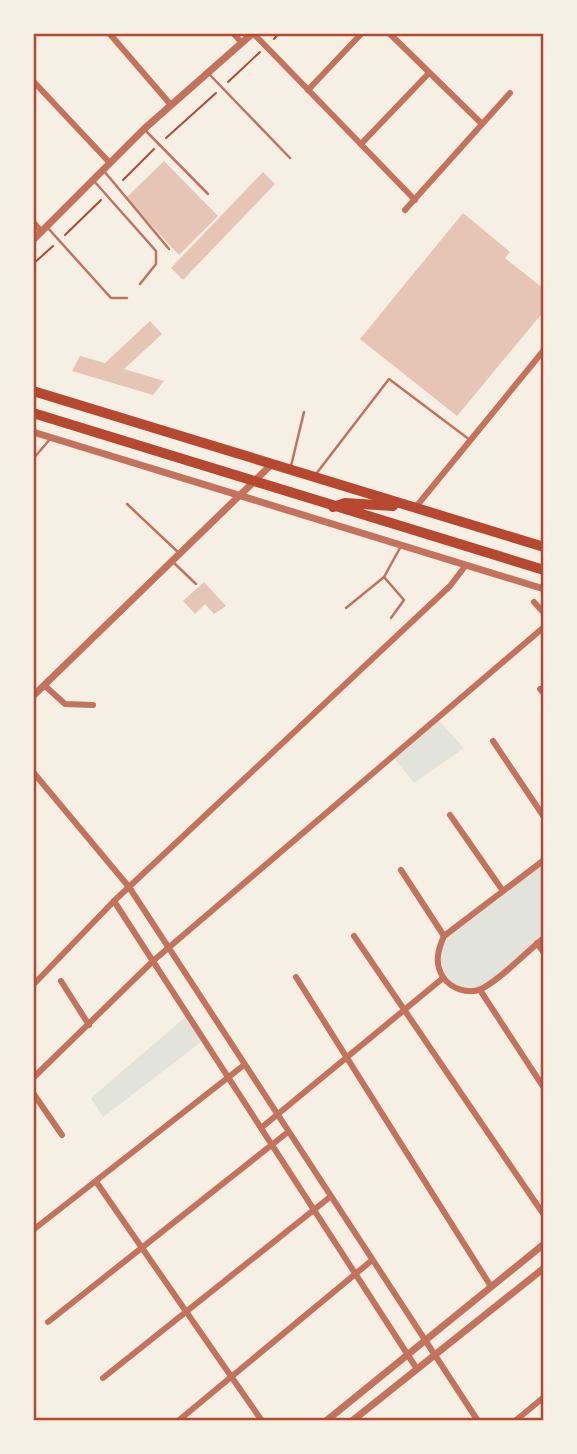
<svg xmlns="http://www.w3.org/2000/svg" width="577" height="1454" font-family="Rubik,sans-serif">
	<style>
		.green { fill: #e2e4dc }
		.building { fill: #e6c5b7 }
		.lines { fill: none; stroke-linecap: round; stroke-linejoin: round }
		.path { stroke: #b5482f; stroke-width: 2 }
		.service { stroke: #c5725c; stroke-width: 2.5 }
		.minor { stroke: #c5725c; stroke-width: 6 }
		.tertiary { stroke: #c5725c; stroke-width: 7 }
		.primary { stroke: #b5482f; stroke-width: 10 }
		.neatline { fill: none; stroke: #b5482f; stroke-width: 2.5 }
	</style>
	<rect width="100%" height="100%" fill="#f6efe4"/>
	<!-- green -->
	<g class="green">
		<polygon points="439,721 464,748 414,783 394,758"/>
		<polygon points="544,860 544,938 480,990 451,986 438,965 444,936"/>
		<polygon points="189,1014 205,1039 103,1117 91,1098"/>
	</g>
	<!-- building -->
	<g class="building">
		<polygon points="164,161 218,216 179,255 126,198"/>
		<polygon points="263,172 275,184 183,280 171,268"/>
		<polygon points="463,213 510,252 505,258 544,289 544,311 457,416 360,339"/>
		<polygon points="150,321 162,334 124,369 164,381 153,395 72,371 80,356 105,363"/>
		<polygon points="204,582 226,606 214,614 205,604 195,614 183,601"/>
	</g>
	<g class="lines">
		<!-- path -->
		<g class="path">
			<polyline points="274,39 279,33"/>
			<polyline points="228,82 260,52"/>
			<polyline points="166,138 216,93"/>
			<polyline points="123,180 154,149"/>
			<polyline points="65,235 101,200"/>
			<polyline points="33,264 53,246"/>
		</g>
		<!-- service -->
		<g class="service">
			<polyline points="210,75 290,158"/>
			<polyline points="144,129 208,194"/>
			<polyline points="104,171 169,249"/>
			<polyline points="94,181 156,251 156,264 140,284"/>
			<polyline points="47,227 111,298 127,298"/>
			<polyline points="33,459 51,438"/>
			<polyline points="291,466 304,412"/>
			<polyline points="316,474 389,379 470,440"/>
			<polyline points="127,504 179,553"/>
			<polyline points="174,563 196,584"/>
			<polyline points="346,608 384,577"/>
			<polyline points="391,618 404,600 384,577 400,548"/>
		</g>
		<!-- minor -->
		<g class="minor">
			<polyline points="109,33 171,105"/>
			<polyline points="233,33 242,43"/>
			<polyline points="253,33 415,200"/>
			<polyline points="389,33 482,124"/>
			<polyline points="33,81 109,162"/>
			<polyline points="308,90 362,33"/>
			<polyline points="361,144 429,73"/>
			<polyline points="405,210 510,93"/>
			<polyline points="33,222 40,230"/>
			<polyline points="415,508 544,350"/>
			<polyline points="534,602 544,613"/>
			<polyline points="44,685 65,704 93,705"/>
			<polyline points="540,689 544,694"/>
			<polyline points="493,741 544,817"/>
			<polyline points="33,772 129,887 478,1421"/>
			<polyline points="450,815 503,891"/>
			<path d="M544,860L444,936C438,950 434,963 443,977C450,988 468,995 481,989C498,982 527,951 544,938"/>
			<polyline points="401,870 444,936"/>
			<polyline points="114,901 417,1369"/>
			<polyline points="354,936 544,1215"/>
			<polyline points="537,943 544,953"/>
			<polyline points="296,977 490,1285"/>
			<polyline points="61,981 89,1025"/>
			<polyline points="33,985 114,901 450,586 466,565"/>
			<polyline points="480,990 544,1088"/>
			<polyline points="33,1078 153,961 544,627"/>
			<polyline points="33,1093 62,1135"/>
			<polyline points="261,1128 443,978"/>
			<polyline points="97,1183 262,1421"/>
			<polyline points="33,1230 244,1065"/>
			<polyline points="48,1322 288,1132"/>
			<polyline points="103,1378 330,1197"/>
			<polyline points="178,1421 371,1261"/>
			<polyline points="515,1421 544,1397"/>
		</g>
		<!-- tertiary -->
		<g class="tertiary">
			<polyline points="33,240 144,129 253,33"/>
			<polyline points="33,432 544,589"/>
			<polyline points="33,696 272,464"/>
			<polyline points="326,1421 544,1244"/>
			<polyline points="352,1421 544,1268"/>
		</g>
		<!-- primary -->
		<g class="primary">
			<polyline points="33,391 544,547"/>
			<polyline points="33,413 544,570"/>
			<polyline points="333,507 345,503 393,506"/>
		</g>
	</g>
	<!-- border -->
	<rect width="577" height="1454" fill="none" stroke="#f6efe4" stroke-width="70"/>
	<rect x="35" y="35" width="507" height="1384" class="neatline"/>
</svg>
